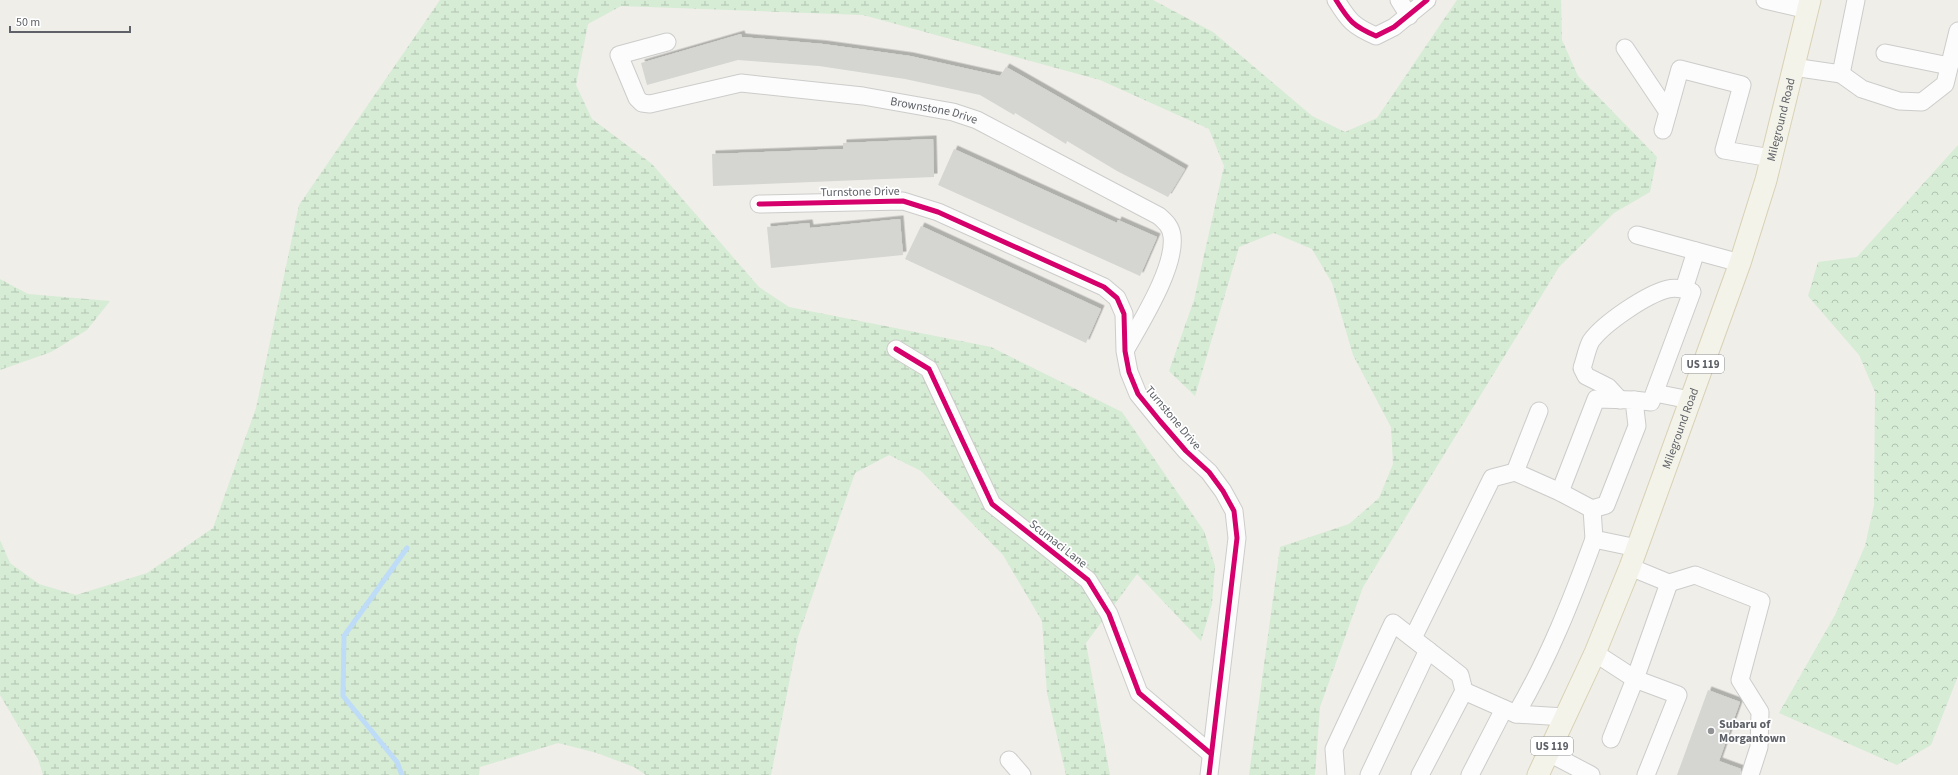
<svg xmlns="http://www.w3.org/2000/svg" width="1958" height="775" font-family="'Source Sans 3',sans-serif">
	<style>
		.forest { fill: url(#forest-crowns) }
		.wetland { fill: url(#wetland-marsh) }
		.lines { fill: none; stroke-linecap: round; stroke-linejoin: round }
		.stream { stroke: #bedcf8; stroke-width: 5 }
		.building { fill: #d5d5d2; filter: url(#shadow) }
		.minor-casing { stroke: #cccccb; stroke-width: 19 }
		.major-casing { stroke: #d8d1b6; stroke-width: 23 }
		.minor { stroke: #fdfcfc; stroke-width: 17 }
		.major { stroke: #f4f3e9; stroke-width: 21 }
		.cycleway-casing { stroke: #fff; stroke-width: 8 }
		.cycleway { stroke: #d6006c; stroke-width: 5 }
		.poi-dot { fill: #919395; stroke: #fff; stroke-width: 1.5 }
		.labels { text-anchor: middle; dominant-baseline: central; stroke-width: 3.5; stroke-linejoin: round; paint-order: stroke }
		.shield { fill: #fff; stroke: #8e9195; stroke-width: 1 }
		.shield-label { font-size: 11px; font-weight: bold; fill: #5e6268 }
		.street-label { font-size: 12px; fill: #5e6268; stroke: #fff }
		.poi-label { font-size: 12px; font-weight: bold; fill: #5e6268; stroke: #fff; text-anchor: start }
	</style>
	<defs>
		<pattern id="forest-crowns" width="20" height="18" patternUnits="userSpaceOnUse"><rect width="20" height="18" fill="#d6ecd5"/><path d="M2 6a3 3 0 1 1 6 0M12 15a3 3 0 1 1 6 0" fill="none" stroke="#b1c3b1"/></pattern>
		<pattern id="wetland-marsh" width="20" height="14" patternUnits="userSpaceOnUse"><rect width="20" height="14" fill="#d6ecd5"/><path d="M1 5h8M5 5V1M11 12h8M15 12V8" fill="none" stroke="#b1c3b1"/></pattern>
		<filter id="shadow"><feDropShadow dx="3.5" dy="-3.5" stdDeviation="0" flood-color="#0004"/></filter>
	</defs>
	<rect width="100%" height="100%" fill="#efeee9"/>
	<!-- forest -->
	<polygon class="forest" points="1958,145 1958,676 1931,745 1897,765 1779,713 1835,615 1865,546 1874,505 1875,392 1859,355 1808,296 1818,262 1857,257"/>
	<!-- wetland -->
	<g class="wetland">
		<polygon points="440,0 1153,0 1213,32 1312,116 1345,132 1377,118 1457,0 1561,0 1562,40 1578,76 1657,157 1650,192 1614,213 1559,267 1363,587 1320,707 1315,775 1249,775 1280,547 1349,524 1379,498 1393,464 1391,427 1353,355 1332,283 1312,249 1274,233 1239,247 1195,396 1169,371 1194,300 1224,166 1209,129 1100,80 863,15 621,6 588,24 576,85 592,119 652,164 759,287 789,307 991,347 1122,412 1204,531 1215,566 1212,604 1201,641 1137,574 1086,643 1110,775 1066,775 1047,693 1042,621 1003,555 921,471 889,455 855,473 798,637 771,775 646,775 634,767 597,753 558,743 480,767 479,775 43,775 38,759 0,695 0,540 10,563 39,584 76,595 147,573 213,528 256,408 299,205"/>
		<polygon points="0,279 28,294 110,301 87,330 51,352 0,370"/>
	</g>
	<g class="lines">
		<!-- stream -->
		<polyline class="stream" points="402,775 397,762 343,696 344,636 407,548"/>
	</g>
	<!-- building -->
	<g class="building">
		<polygon points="741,34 742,37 823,44 910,56 1000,76 1006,67 1185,169 1168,197 1117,171 1067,141 1066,144 1015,113 1014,115 980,95 905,79 819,66 738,60 647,85 641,63"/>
		<polygon points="933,139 934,177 713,186 712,154 843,149 843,143"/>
		<polygon points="954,149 1117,223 1118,220 1157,237 1140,276 938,185"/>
		<polygon points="900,219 903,255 771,268 767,227 809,223 810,228"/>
		<polygon points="921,226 1101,309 1086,343 905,259"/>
		<polygon points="1708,690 1740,702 1719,761 1741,769 1740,775 1677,775"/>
	</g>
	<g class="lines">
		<!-- minor casing -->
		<g class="minor-casing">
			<g id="minor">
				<path d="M1336,0C1349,21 1353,26 1376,36L1394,27L1427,0"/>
				<polyline points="1399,0 1409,16"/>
				<polyline points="1765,0 1808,10"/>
				<path id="s1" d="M667,42L619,55L637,98L642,103L650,104L741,83L863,96L953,112L977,120L1159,216C1166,222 1171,227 1172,236C1176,267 1141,322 1126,349"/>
				<polyline points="1625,48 1668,112"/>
				<polyline points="1885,53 1949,66"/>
				<polyline points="1793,67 1841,74 1856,0"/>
				<polyline points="1841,74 1862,89 1899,101 1922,102 1945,84 1958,31"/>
				<polyline points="1663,130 1680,69 1742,85 1724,150 1771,158"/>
				<polyline points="759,204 903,201 938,212 1104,287 1117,298 1124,314 1125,351 1129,372 1138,394 1160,421 1186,451 1209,472 1223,491 1234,511 1237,538 1209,775"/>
				<polyline points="1637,235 1740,263"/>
				<polyline points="1684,289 1696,251"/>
				<polyline points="896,349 929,369 992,504 1088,580 1109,614 1139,693 1210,753"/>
				<polyline points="1655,393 1690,400"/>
				<path d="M1620,400L1608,387L1586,376L1582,368C1585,360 1587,348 1591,341C1604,323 1647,294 1668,289C1677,287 1684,289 1692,292L1651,402L1634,400"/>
				<polyline points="1515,472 1539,411"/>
				<polyline points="1560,492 1596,399 1634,400 1637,426 1606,505 1592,509"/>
				<polyline points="1669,583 1695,575 1761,601 1740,680 1760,712 1759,747 1750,775"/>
				<polyline points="1413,638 1492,478 1515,472 1560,492 1592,509 1594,539 1637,548"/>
				<polyline points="1595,653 1635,679 1678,695 1646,775"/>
				<path d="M1516,714C1549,658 1572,599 1594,539"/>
				<polyline points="1611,739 1635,679 1669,583 1630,567"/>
				<polyline points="1549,753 1591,775"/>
				<polyline points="1009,760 1022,775"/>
				<polyline points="1336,775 1334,749 1393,623 1460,675 1464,691"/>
				<polyline points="1369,775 1428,650"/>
				<polyline points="1420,775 1464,691 1516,714 1565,717"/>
				<polyline points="1470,775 1504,709"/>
			</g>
		</g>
		<!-- major casing -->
		<g class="major-casing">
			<g id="major">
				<path id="s2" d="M1538,775L1595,653L1630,567L1740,263L1766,180L1810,0"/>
			</g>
		</g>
		<!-- minor -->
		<use href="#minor" class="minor"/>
		<!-- major -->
		<use href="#major" class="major"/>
		<!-- cycleway casing -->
		<g class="cycleway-casing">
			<g id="cycleway">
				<path d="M1336,0C1349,21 1353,26 1376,36L1394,27L1427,0"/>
				<polyline points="759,204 903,201 938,212 1104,287 1117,298 1124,314 1125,351 1129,372 1138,394 1160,421 1186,451 1209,472 1223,491 1234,511 1237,538 1209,775"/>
				<polyline points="896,349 929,369 992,504 1088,580 1109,614 1139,693 1210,753"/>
			</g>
		</g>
		<!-- cycleway -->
		<use href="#cycleway" class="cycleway"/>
	</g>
	<!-- markers -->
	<circle class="poi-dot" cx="1711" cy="731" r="4"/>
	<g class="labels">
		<!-- shield labels -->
		<g class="shield">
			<rect x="1682" y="355" width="42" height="18" rx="3"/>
			<rect x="1531" y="737" width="42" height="18" rx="3"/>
		</g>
		<g class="shield-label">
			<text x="1703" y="364">US 119</text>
			<text x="1552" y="746">US 119</text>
		</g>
		<!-- street labels -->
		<g class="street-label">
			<text stroke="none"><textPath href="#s1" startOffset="400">Brownstone Drive</textPath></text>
			<text stroke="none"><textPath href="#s2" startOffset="700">Mileground Road</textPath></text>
			<text transform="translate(860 192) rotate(-1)">Turnstone Drive</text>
			<text transform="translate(1173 418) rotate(50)">Turnstone Drive</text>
			<text stroke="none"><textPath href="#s2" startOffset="375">Mileground Road</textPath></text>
			<text transform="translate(1058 544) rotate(38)">Scumaci Lane</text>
		</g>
		<!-- poi labels -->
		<g class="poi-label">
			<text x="1719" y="724">Subaru of<tspan x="1719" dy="14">Morgantown</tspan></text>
		</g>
	</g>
	<!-- scale -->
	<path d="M10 26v6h120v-6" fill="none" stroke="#5e6268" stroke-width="2"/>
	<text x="16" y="26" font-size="12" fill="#5e6268" stroke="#ffffff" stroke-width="3" paint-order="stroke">50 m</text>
</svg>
